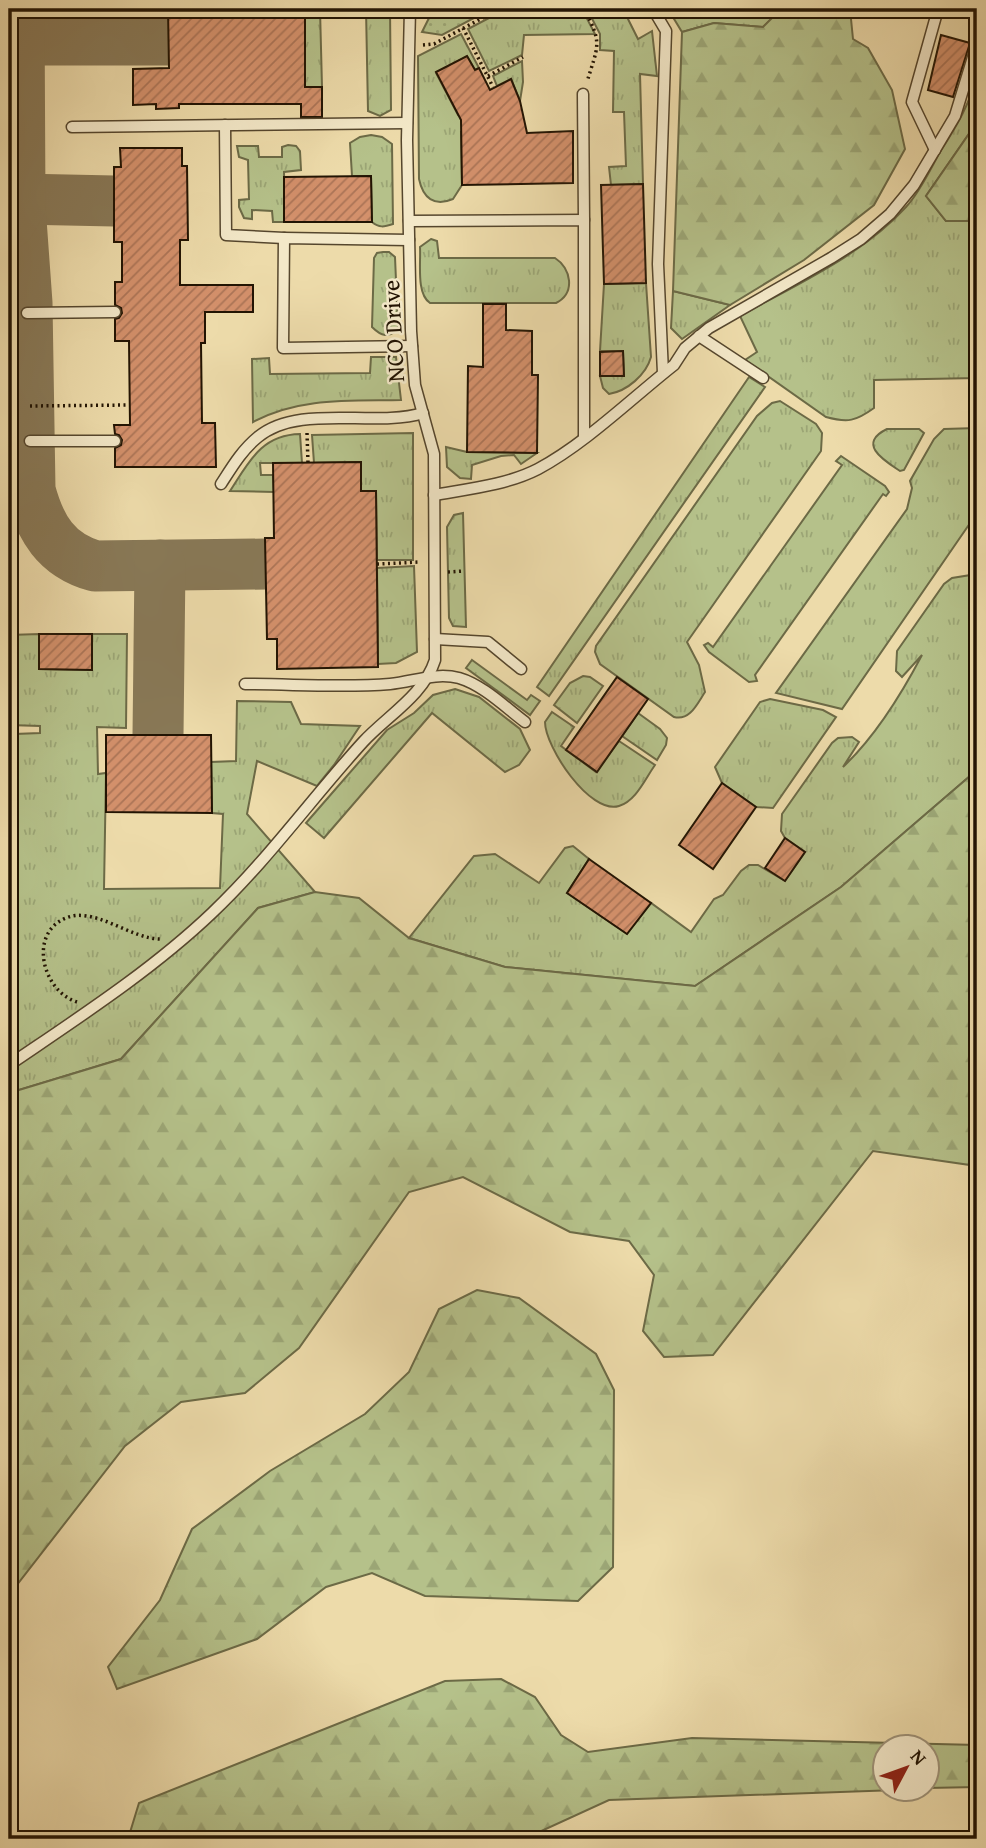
<svg xmlns="http://www.w3.org/2000/svg" width="986" height="1848" font-family="'Gentium Book Plus',serif">
	<style>
		.grass { fill: url(#grass-tufts); stroke: #6c6a46; stroke-width: 2 }
		.forest { fill: url(#forest-firs); stroke: #6c6a46; stroke-width: 2 }
		.park { fill: url(#park-dots); stroke: #6c6a46; stroke-width: 2 }
		.lines { fill: none; stroke-linecap: round; stroke-linejoin: round }
		.taxiway { stroke: #887856; stroke-width: 51 }
		.building { fill: url(#building-hatch); stroke: #221403; stroke-width: 2 }
		.service-casing { stroke: #55462d; stroke-width: 13 }
		.path { stroke: #221403; stroke-width: 3.5; stroke-dasharray: 2 3.5; stroke-linecap: butt }
		.service { stroke: #f3e8c8; stroke-width: 10 }
		.labels { text-anchor: middle; dominant-baseline: central; stroke-width: 5; stroke-linejoin: round; paint-order: stroke }
		.street-label { font-size: 24px; fill: #221403; stroke: #f3e8c8 }
	</style>
	<defs>
		<pattern id="grass-tufts" width="24" height="20" patternUnits="userSpaceOnUse" patternTransform="scale(1.75)"><rect width="24" height="20" fill="#b5c18a"/><path d="M3 7l-1-3M5 7V3M7 7l1-3M15 17l-1-3M17 17v-4M19 17l1-3" fill="none" stroke="#9ba575"/></pattern>
		<pattern id="forest-firs" width="22" height="20" patternUnits="userSpaceOnUse" patternTransform="scale(1.75)"><rect width="22" height="20" fill="#b5c18a"/><path d="M5 1l3.5 6h-7zM16 11l3.5 6h-7z" fill="#9ba575"/></pattern>
		<pattern id="park-dots" width="8" height="8" patternUnits="userSpaceOnUse" patternTransform="scale(1.75)"><rect width="8" height="8" fill="#b5c18a"/><path d="M2 2h.1M6 6h.1" fill="none" stroke="#9ba575" stroke-width="1.8" stroke-linecap="round"/></pattern>
		<pattern id="building-hatch" width="6" height="6" patternUnits="userSpaceOnUse" patternTransform="scale(1.75)"><rect width="6" height="6" fill="#d3906b"/><path d="M-1 1l2-2M0 6l6-6M5 7l2-2" fill="none" stroke="#ab7456"/></pattern>
	</defs>
	<rect width="100%" height="100%" fill="#eddbaa"/>
	<filter id="stains"><feTurbulence type="fractalNoise" baseFrequency=".00286" numOctaves="4"/><feColorMatrix values="0 0 0 0 .2 0 0 0 0 .09 0 0 0 0 .02 0 0 0 .5 -.17"/></filter>
	<radialGradient id="worn" r=".72"><stop offset=".6" stop-color="#630" stop-opacity="0"/><stop offset="1" stop-color="#630" stop-opacity=".3"/></radialGradient>
	<!-- grass -->
	<g class="grass">
		<polygon points="305,9 320,9 322,87 305,87"/>
		<polygon points="366,9 390,9 391,110 380,116 368,111"/>
		<polygon points="506,9 582,9 595,34 524,35 522,55 489,71 468,29"/>
		<polygon points="587,9 602,9 605,13 612,9 623,9 638,39 652,31 657,76 640,74 643,184 611,185 609,167 626,166 624,112 613,112 614,51 600,50 600,34"/>
		<polygon points="668,9 690,9 692,11 697,9 781,10 763,27 714,23 682,32"/>
		<path d="M461,34L479,68L475,70L467,56L436,73L458,115L486,101L491,132H461L462,185L453,199C434,207 423,198 419,179L418,56Z"/>
		<polygon points="522,61 523,82 520,101 511,79 497,86 493,76"/>
		<path d="M977,75V116L975,125L926,196L946,221H977V378L874,380V408C856,421 848,423 826,417L745,360L757,352L740,316C797,284 861,256 906,207C920,192 930,170 940,152C956,127 970,104 977,75Z"/>
		<path d="M371,135L382,137L392,144L393,224C384,227 379,228 372,222L371,176H352L350,143L360,137Z"/>
		<polygon points="288,145 296,146 300,151 301,170 284,172 285,222 273,222 272,211 252,210 252,219 244,218 239,207 239,200 249,199 248,160 239,157 237,146 258,146 259,157 282,157 282,147"/>
		<path d="M431,239L437,241L439,258H555C571,268 576,293 556,303H430C416,294 421,262 420,247Z"/>
		<path d="M383,252H389L395,257L398,328C389,339 381,336 372,327L374,258L377,253Z"/>
		<path d="M646,283L651,357C646,375 627,391 609,394L603,388L600,376H624L623,351H600L604,284Z"/>
		<polygon points="673,291 730,305 682,339 671,328"/>
		<path d="M371,357H396L401,400C351,401 299,397 253,422L252,359L269,358L270,374L370,373Z"/>
		<polygon points="749,377 765,387 549,696 537,687"/>
		<path d="M780,401L816,424L822,433L821,451L687,642L699,665L705,692C697,704 690,721 674,717L600,664L595,652L596,646L757,416L772,403Z"/>
		<polygon points="977,428 977,513 842,709 776,693 907,509 912,488 910,481 934,439 944,429"/>
		<path d="M887,429H919L924,433L904,470L900,471C885,461 856,444 887,429Z"/>
		<polygon points="413,433 413,560 377,560 376,491 361,491 361,462 314,463 312,435"/>
		<path d="M300,434L302,463H260L261,475H273L274,492L230,491C249,462 261,435 300,434Z"/>
		<polygon points="446,447 467,452 537,453 521,464 514,455 501,456 472,465 471,479 460,478 447,467"/>
		<polygon points="841,456 885,486 889,492 886,496 883,494 755,675 757,681 749,682 709,652 704,645 708,643 713,647 842,465 836,461"/>
		<polygon points="463,513 466,627 453,626 449,618 447,527 454,515"/>
		<polygon points="414,566 417,652 396,663 378,664 377,568"/>
		<path d="M977,574V770L841,887L695,986L505,967L409,938L474,856L495,854L539,883L565,848L573,846L589,859L567,893L627,934L651,903L691,932L714,899L723,895L741,871L749,865H758L785,881L805,852L785,838L781,831L782,814L832,743L838,738L852,737L859,742L843,767C876,736 901,695 922,655L902,677L896,671L897,651L944,584L952,578Z"/>
		<polygon points="39,634 39,669 92,670 92,634 127,634 126,728 97,727 98,774 106,773 104,889 220,888 223,814 212,813 211,762 236,761 237,701 291,702 301,724 360,726 334,765 317,786 257,761 247,814 315,892 258,908 121,1059 9,1093 9,810 16,810 15,734 40,733 40,726 9,725 9,635"/>
		<polygon points="472,660 527,700 531,695 540,701 530,715 466,668"/>
		<polygon points="583,676 590,677 603,686 577,723 554,705 570,683"/>
		<polygon points="455,689 479,697 520,729 530,750 519,765 505,772 432,713 324,838 306,823 387,730 414,713 433,695"/>
		<polygon points="770,699 823,710 836,717 773,808 756,807 722,783 715,767 760,702"/>
		<path d="M552,712L574,727L561,746L596,772L619,741L655,765C645,779 636,801 619,806C590,815 545,747 545,722Z"/>
		<polygon points="638,713 660,729 667,738 666,745 657,760 622,736"/>
	</g>
	<!-- forest -->
	<g class="forest">
		<polygon points="781,9 850,9 853,39 868,48 892,90 905,149 874,205 804,260 730,305 673,291 682,32 714,23 763,27"/>
		<polygon points="977,116 977,221 946,221 926,196 975,125"/>
		<polygon points="977,770 977,1166 873,1151 713,1355 664,1357 643,1331 654,1275 629,1241 570,1232 463,1177 409,1192 299,1348 245,1393 181,1402 125,1446 9,1595 9,1093 121,1059 258,908 315,892 359,898 409,938 505,967 695,986 841,887"/>
		<polygon points="477,1290 519,1298 596,1354 614,1390 613,1567 578,1601 425,1596 372,1573 326,1587 257,1639 117,1689 108,1667 160,1600 192,1529 270,1471 365,1414 409,1372 439,1309"/>
		<polygon points="501,1679 535,1697 561,1735 588,1752 692,1738 977,1745 977,1787 927,1788 926,1746 884,1746 884,1788 926,1789 609,1800 524,1839 128,1839 139,1803 445,1681"/>
	</g>
	<!-- park -->
	<polygon class="park" points="441,9 471,9 474,18 442,35 422,32 430,16"/>
	<g class="lines">
		<!-- taxiway -->
		<g class="taxiway">
			<polyline points="20,40 168,40"/>
			<polyline points="20,199 114,201"/>
			<path d="M20,206L27,303L30,490C40,528 56,555 95,566L266,564"/>
			<polyline points="9,224 20,206 19,9"/>
			<polyline points="158,735 160,565"/>
		</g>
	</g>
	<!-- building -->
	<g class="building">
		<polygon points="168,9 305,9 305,87 322,87 322,117 301,117 301,104 179,104 179,108 156,109 156,104 133,105 133,69 169,68"/>
		<polygon points="941,35 970,43 953,97 928,90"/>
		<polygon points="467,56 475,70 479,68 490,90 511,79 520,101 527,133 573,131 573,183 462,185 461,120 436,72"/>
		<polygon points="120,148 182,148 182,166 187,166 188,240 180,240 180,285 253,285 253,312 205,312 205,343 201,343 202,423 215,423 216,467 115,467 115,448 121,445 122,440 119,435 115,434 114,425 130,425 129,341 115,341 115,319 119,318 122,313 121,308 115,305 115,282 122,282 122,242 114,242 114,167 121,167"/>
		<polygon points="371,176 372,222 284,222 284,177"/>
		<polygon points="643,184 646,283 604,284 601,185"/>
		<polygon points="483,304 506,304 506,330 532,331 532,375 538,375 537,453 467,452 468,366 483,367"/>
		<polygon points="623,351 624,376 600,376 600,352"/>
		<polygon points="361,462 361,491 376,491 378,667 277,669 277,639 267,639 265,538 274,538 273,463"/>
		<polygon points="39,634 92,634 92,670 39,669"/>
		<polygon points="617,677 648,699 597,772 566,750"/>
		<polygon points="106,735 211,735 212,813 106,812"/>
		<polygon points="722,783 756,807 713,869 679,845"/>
		<polygon points="785,838 805,852 785,881 765,868"/>
		<polygon points="589,859 651,903 627,934 567,893"/>
	</g>
	<g class="lines">
		<!-- service casing -->
		<g class="service-casing">
			<g id="service">
				<polyline points="653,9 666,31 658,264 663,373"/>
				<polyline points="964,9 977,13"/>
				<polyline points="583,94 584,220"/>
				<polyline points="225,125 226,235 284,238"/>
				<polyline points="72,127 407,123"/>
				<polyline points="935,150 912,102 938,9"/>
				<polyline points="409,221 584,220 584,437"/>
				<polyline points="409,240 284,238 283,348 412,346"/>
				<polyline points="27,313 115,312"/>
				<polyline points="699,336 763,378"/>
				<polyline points="30,441 115,441"/>
				<path d="M221,484C232,467 242,450 258,437C299,403 374,428 423,413"/>
				<path d="M434,495C468,489 507,485 538,469C585,444 632,398 674,365L685,348L709,328L831,258L861,239L890,214L914,185L955,116L977,44"/>
				<polyline points="435,639 488,642 521,669"/>
				<path d="M245,684C293,684 343,688 390,684C413,682 435,672 459,678C483,685 505,707 525,722"/>
				<path d="M9,1065C78,1018 151,971 212,913C267,861 312,798 363,742C387,716 424,695 435,660L434,454L415,385L411,331L407,140L410,9"/>
			</g>
		</g>
		<!-- path -->
		<g class="path">
			<path d="M584,9C603,44 598,45 587,82"/>
			<polyline points="759,13 760,9"/>
			<polyline points="463,28 493,87"/>
			<polyline points="423,45 434,44 499,9"/>
			<polyline points="488,76 523,57"/>
			<polyline points="30,406 130,405"/>
			<polyline points="307,433 308,463"/>
			<polyline points="377,564 420,562"/>
			<polyline points="448,572 464,571"/>
			<path d="M77,1002C42,991 28,933 66,918C94,906 131,939 160,939"/>
		</g>
		<!-- service -->
		<use href="#service" class="service"/>
	</g>
	<g class="labels">
		<!-- street labels -->
		<g class="street-label">
			<text transform="translate(393 331) rotate(-93)">NCO Drive</text>
		</g>
	</g>
	<!-- margin -->
	<rect width="986" height="1848" fill="none" stroke="#eddbaa" stroke-width="35"/>
	<rect x="10" y="10" width="965" height="1827" fill="none" stroke="#221403" stroke-width="3.5"/>
	<rect x="18" y="18" width="951" height="1813" fill="none" stroke="#221403" stroke-width="2"/>
	<!-- north arrow -->
	<g transform="translate(906 1768) rotate(49)"><circle r="33" fill="#f3e8c8" stroke="#9f9379" stroke-width="2"/>
	<path d="M0-5L12 26L0 18L-12 26Z" fill="#8f2418"/>
	<text y="-10" font-size="19" font-weight="bold" text-anchor="middle" fill="#221403">N</text>
	</g>
	<rect width="100%" height="100%" filter="url(#stains)"/>
	<rect width="100%" height="100%" fill="url(#worn)"/>
</svg>
